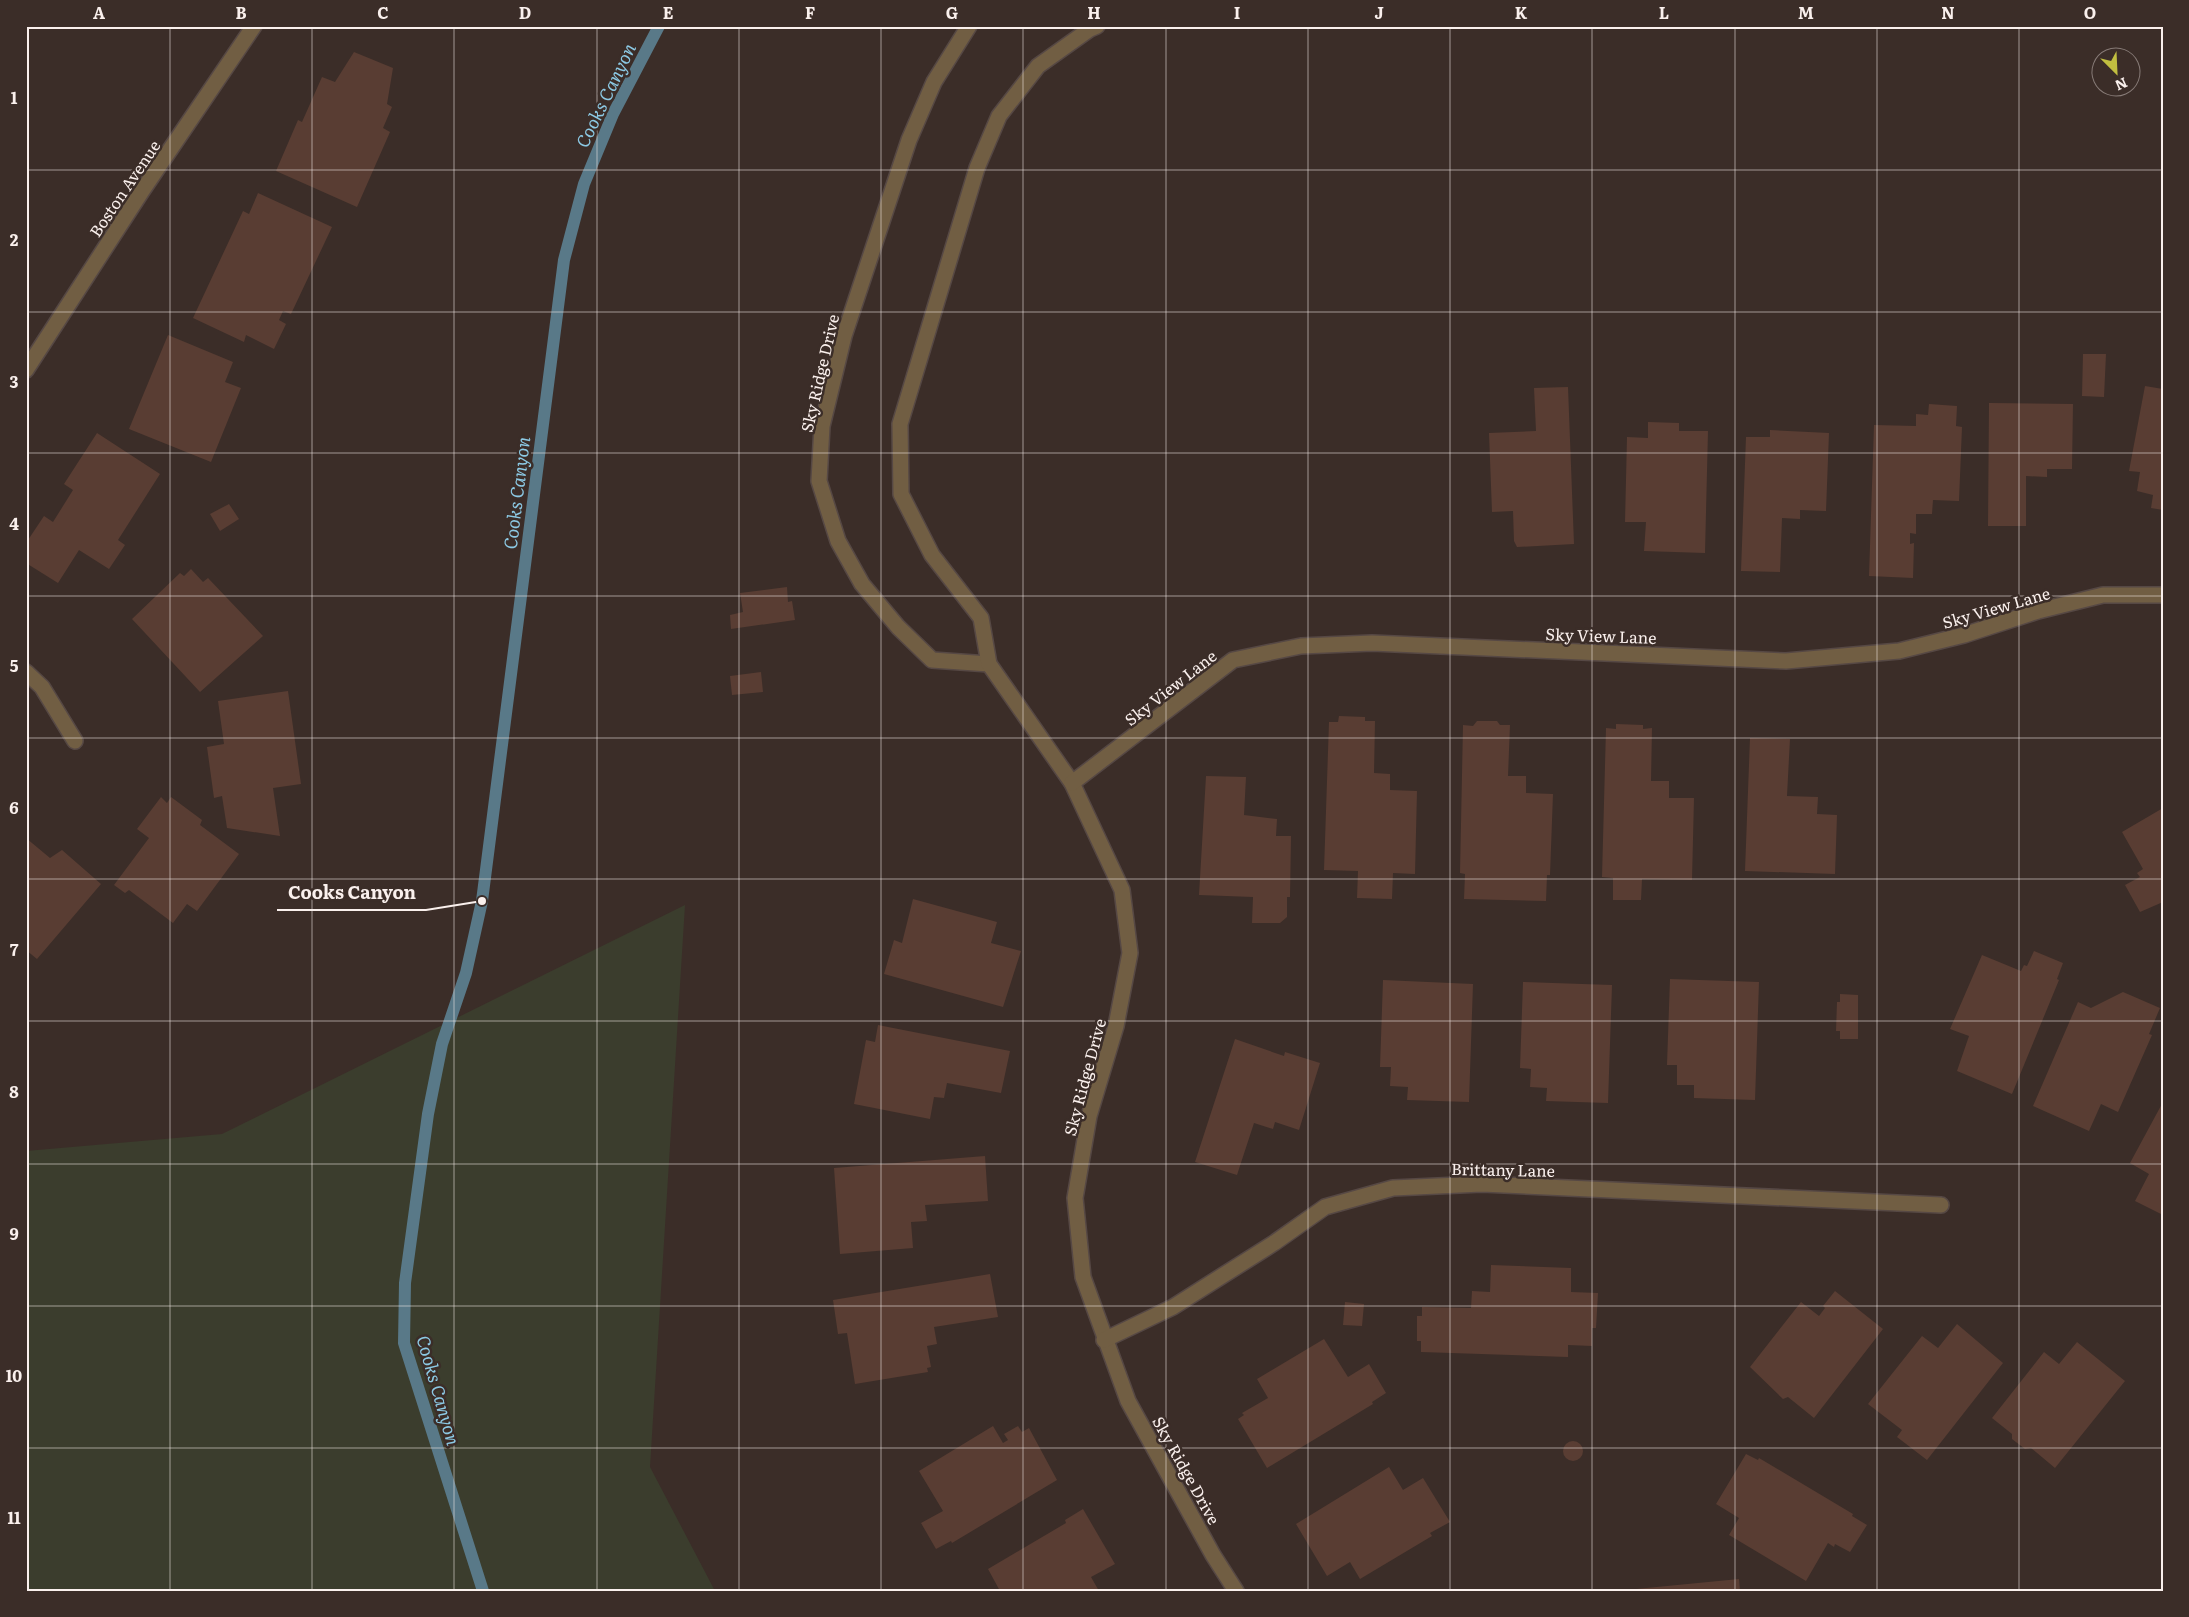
<svg xmlns="http://www.w3.org/2000/svg" width="2189" height="1617" font-family="Literata,serif">
	<style>
		.green { fill: #3b3d2d }
		.lines { fill: none; stroke-linecap: round; stroke-linejoin: round }
		.stream { stroke: #597988; stroke-width: 12 }
		.building { fill: #593d33 }
		.street-casing { stroke: #564844; stroke-width: 18 }
		.street { stroke: #715e43; stroke-width: 15 }
		.grid { fill: none; stroke: #faf0ed; stroke-width: 1; stroke-opacity: 0.55 }
		.labels { text-anchor: middle; dominant-baseline: central; stroke-width: 5; stroke-linejoin: round; paint-order: stroke }
		.street-label { font-size: 16px; fill: #faf0ed; stroke: #3b2d28 }
		.water-label { font-size: 18px; font-style: italic; fill: #8cc9e4; stroke: #3b2d28 }
		.leader { fill: none; stroke: #faf0ed; stroke-width: 2 }
		.callout-dot { fill: #faf0ed; stroke: #3b2d28; stroke-width: 2 }
		.callout-label { font-size: 18px; text-anchor: middle; font-weight: bold; fill: #faf0ed; stroke: #3b2d28; stroke-width: 5; stroke-linejoin: round; paint-order: stroke }
		.neatline { fill: none; stroke: #faf0ed; stroke-width: 2 }
		.grid-label { font-size: 16px; text-anchor: middle; font-weight: bold; fill: #faf0ed }
	</style>
	<rect width="100%" height="100%" fill="#3b2d28"/>
	<!-- green -->
	<polygon class="green" points="685,905 650,1467 715,1591 26,1591 26,1151 222,1134"/>
	<g class="lines">
		<!-- stream -->
		<polyline class="stream" points="483,1591 404,1343 405,1283 428,1114 442,1044 466,973 482,901 564,260 584,184 613,114 659,26"/>
	</g>
	<!-- building -->
	<g class="building">
		<polygon points="354,52 393,68 387,104 392,107 383,128 390,132 357,207 276,171 298,120 302,122 322,77 335,82"/>
		<polygon points="258,193 332,227 291,314 283,311 279,320 286,324 274,349 246,335 244,342 193,318 243,211 249,214"/>
		<polygon points="168,335 233,362 225,382 241,388 211,462 129,429"/>
		<polygon points="2083,354 2106,354 2104,397 2082,396"/>
		<polygon points="2145,386 2163,389 2163,510 2151,508 2153,495 2137,491 2140,472 2129,471"/>
		<polygon points="1568,387 1574,544 1517,547 1514,541 1513,511 1492,512 1489,433 1536,431 1534,388"/>
		<polygon points="1989,403 2073,404 2072,469 2047,469 2047,477 2026,476 2026,526 1988,526"/>
		<polygon points="1929,404 1957,406 1956,426 1962,427 1959,501 1933,500 1932,514 1916,514 1916,534 1910,533 1910,544 1914,543 1913,578 1869,576 1874,425 1916,426 1916,414 1928,415"/>
		<polygon points="1648,422 1679,423 1679,431 1708,431 1705,553 1644,551 1646,522 1625,522 1627,437 1648,438"/>
		<polygon points="1770,430 1829,433 1826,511 1800,510 1800,519 1782,518 1780,572 1741,571 1746,437 1770,437"/>
		<polygon points="97,433 160,474 118,540 125,545 109,569 79,550 58,583 26,563 26,543 44,516 53,522 73,490 64,484"/>
		<polygon points="229,504 239,519 220,531 210,514"/>
		<polygon points="191,569 203,582 208,578 263,636 200,692 132,619 180,573 184,576"/>
		<polygon points="787,587 788,602 792,601 795,620 731,629 730,615 743,612 740,593"/>
		<polygon points="761,672 763,692 732,695 730,676"/>
		<polygon points="288,691 301,784 273,788 280,836 227,828 222,796 214,798 207,747 224,744 218,701"/>
		<polygon points="1339,716 1365,717 1365,721 1375,721 1374,773 1390,774 1390,790 1417,791 1415,874 1393,873 1392,899 1357,898 1358,871 1324,870 1329,722 1338,722"/>
		<polygon points="1477,721 1497,721 1500,725 1510,725 1508,776 1526,776 1526,793 1553,794 1550,875 1547,875 1546,901 1464,899 1465,874 1460,873 1463,725 1473,726"/>
		<polygon points="1616,724 1643,725 1643,729 1652,728 1651,781 1669,781 1669,798 1694,798 1692,880 1642,879 1641,900 1613,900 1613,878 1602,877 1606,728 1616,729"/>
		<polygon points="1750,738 1790,739 1787,796 1818,797 1817,814 1837,815 1835,874 1745,871"/>
		<polygon points="1206,776 1246,777 1244,815 1277,819 1276,836 1291,836 1290,897 1287,897 1287,917 1280,923 1252,923 1253,897 1199,895"/>
		<polygon points="161,797 167,803 171,797 202,820 200,825 239,854 197,911 187,904 173,923 129,890 125,893 114,885 149,838 137,829"/>
		<polygon points="2163,808 2163,902 2140,912 2125,885 2140,877 2137,873 2143,869 2122,832"/>
		<polygon points="26,838 50,858 62,850 101,884 37,959 26,950"/>
		<polygon points="913,899 997,922 991,943 1021,951 1003,1007 884,974 894,940 902,943"/>
		<polygon points="2034,951 2063,963 2057,979 2059,980 2012,1094 1957,1071 1969,1036 1950,1029 1982,955 2021,971 2024,965 2027,966"/>
		<polygon points="1670,979 1759,982 1755,1100 1694,1098 1694,1085 1677,1085 1677,1065 1667,1065"/>
		<polygon points="1383,980 1473,984 1469,1102 1407,1100 1408,1087 1390,1086 1391,1067 1380,1067"/>
		<polygon points="1523,982 1612,985 1608,1103 1546,1101 1547,1088 1530,1087 1531,1069 1520,1068"/>
		<polygon points="2123,992 2160,1008 2149,1034 2152,1035 2118,1112 2101,1104 2089,1131 2033,1106 2078,1002 2091,1008"/>
		<polygon points="1840,994 1858,995 1858,1039 1840,1039 1840,1031 1836,1031 1837,1002 1840,1002"/>
		<polygon points="878,1025 1010,1051 1001,1093 947,1083 944,1098 934,1097 930,1119 854,1104 866,1040 875,1042"/>
		<polygon points="1235,1039 1284,1056 1285,1052 1320,1063 1299,1130 1275,1122 1273,1129 1254,1123 1237,1175 1195,1162"/>
		<polygon points="2163,1102 2163,1215 2135,1201 2149,1174 2130,1163"/>
		<polygon points="985,1156 988,1201 925,1205 927,1221 911,1222 913,1248 840,1254 834,1168"/>
		<polygon points="1491,1265 1571,1268 1571,1292 1598,1293 1596,1328 1592,1328 1592,1346 1568,1345 1568,1357 1421,1352 1421,1341 1417,1341 1417,1316 1422,1316 1422,1307 1471,1308 1472,1291 1490,1292"/>
		<polygon points="990,1274 998,1317 934,1327 937,1344 927,1346 931,1367 927,1368 928,1372 855,1384 847,1333 838,1334 833,1300"/>
		<polygon points="1835,1291 1883,1329 1814,1418 1788,1397 1783,1399 1750,1367 1801,1302 1819,1316 1825,1308 1823,1306"/>
		<polygon points="1345,1302 1364,1304 1362,1326 1343,1325"/>
		<polygon points="1957,1324 2003,1363 1927,1460 1897,1437 1902,1430 1868,1404 1922,1336 1938,1348"/>
		<polygon points="1324,1339 1348,1377 1369,1364 1386,1393 1372,1402 1373,1404 1267,1468 1238,1419 1244,1415 1242,1413 1268,1398 1257,1379"/>
		<polygon points="2077,1342 2125,1381 2055,1468 2031,1448 2025,1449 2012,1439 2012,1434 1992,1418 2044,1352 2059,1364"/>
		<polygon points="993,1426 1003,1443 1008,1440 1004,1434 1018,1426 1022,1432 1029,1428 1057,1480 952,1543 951,1541 936,1549 921,1523 943,1511 919,1471"/>
		<circle cx="1573" cy="1451" r="10"/>
		<polygon points="1746,1454 1758,1460 1759,1458 1853,1514 1852,1516 1867,1525 1850,1552 1835,1544 1834,1547 1828,1543 1806,1581 1729,1535 1739,1518 1716,1504"/>
		<polygon points="1389,1467 1403,1490 1423,1478 1450,1522 1430,1533 1432,1536 1360,1579 1350,1562 1327,1576 1296,1524"/>
		<polygon points="1083,1509 1115,1564 1091,1577 1099,1591 1000,1591 988,1569 1066,1523 1065,1520"/>
		<polygon points="1739,1579 1740,1591 1636,1591 1636,1589"/>
	</g>
	<g class="lines">
		<!-- street casing -->
		<g class="street-casing">
			<g id="street">
				<polyline points="969,26 934,82 909,140 844,336 822,426 819,481 838,541 862,584 898,627 932,660 989,664"/>
				<polyline points="1097,26 1090,29 1038,66 999,116 977,168 900,424 901,494 932,555 981,618 989,664 1072,783 1122,890 1130,953 1116,1026 1089,1116 1075,1198 1083,1277 1128,1401 1213,1555 1236,1591"/>
				<polyline points="26,370 142,191 254,26"/>
				<polyline points="26,672 42,687 75,741"/>
				<polyline points="1072,783 1233,660 1301,646 1372,643 1786,661 1899,651 1964,635 2038,611 2103,595 2163,595"/>
				<polyline points="1104,1340 1173,1307 1274,1243 1325,1207 1393,1188 1482,1184 1941,1205"/>
			</g>
		</g>
		<!-- street -->
		<use href="#street" class="street"/>
	</g>
	<!-- grid -->
	<path class="grid" d="M170,26V1591M312,26V1591M454,26V1591M597,26V1591M739,26V1591M881,26V1591M1023,26V1591M1166,26V1591M1308,26V1591M1450,26V1591M1592,26V1591M1735,26V1591M1877,26V1591M2019,26V1591M26,170H2163M26,312H2163M26,453H2163M26,596H2163M26,738H2163M26,879H2163M26,1021H2163M26,1164H2163M26,1306H2163M26,1448H2163"/>
	<g class="labels">
		<!-- street labels -->
		<g class="street-label">
			<text transform="translate(124 188) rotate(-56)">Boston Avenue</text>
			<text transform="translate(819 373) rotate(-77)">Sky Ridge Drive</text>
			<text transform="translate(1996 607) rotate(-16)">Sky View Lane</text>
			<text transform="translate(1601 635) rotate(2)">Sky View Lane</text>
			<text transform="translate(1170 687) rotate(-38)">Sky View Lane</text>
			<text transform="translate(1084 1077) rotate(-75)">Sky Ridge Drive</text>
			<text transform="translate(1503 1169) rotate(1)">Brittany Lane</text>
			<text transform="translate(1187 1470) rotate(61)">Sky Ridge Drive</text>
		</g>
		<!-- water labels -->
		<g class="water-label">
			<text transform="translate(605 95) rotate(-64)">Cooks Canyon</text>
			<text transform="translate(516 493) rotate(-83)">Cooks Canyon</text>
			<text transform="translate(439 1390) rotate(74)">Cooks Canyon</text>
		</g>
	</g>
	<!-- callouts -->
	<path class="leader" d="M482 901L426 910H277"/>
	<circle class="callout-dot" cx="482" cy="901" r="5"/>
	<g class="callout-label">
		<text x="352" y="899">Cooks Canyon</text>
	</g>
	<!-- border -->
	<rect width="2189" height="1617" fill="none" stroke="#3b2d28" stroke-width="55"/>
	<!-- north arrow -->
	<g transform="translate(2116 72) rotate(156)"><circle r="24" fill="#3b2d28" stroke="#877b77"/>
	<path d="M0-4L9 19L0 12L-9 19Z" fill="#c1be40"/>
	<text y="-8" font-size="14" font-weight="bold" text-anchor="middle" fill="#faf0ed">N</text>
	</g>
	<rect x="28" y="28" width="2134" height="1562" class="neatline"/>
	<g class="grid-label">
		<text x="99" y="19">A</text>
		<text x="241" y="19">B</text>
		<text x="383" y="19">C</text>
		<text x="525" y="19">D</text>
		<text x="668" y="19">E</text>
		<text x="810" y="19">F</text>
		<text x="952" y="19">G</text>
		<text x="1094" y="19">H</text>
		<text x="1237" y="19">I</text>
		<text x="1379" y="19">J</text>
		<text x="1521" y="19">K</text>
		<text x="1664" y="19">L</text>
		<text x="1806" y="19">M</text>
		<text x="1948" y="19">N</text>
		<text x="2090" y="19">O</text>
		<text x="14" y="104">1</text>
		<text x="14" y="246">2</text>
		<text x="14" y="388">3</text>
		<text x="14" y="530">4</text>
		<text x="14" y="672">5</text>
		<text x="14" y="814">6</text>
		<text x="14" y="956">7</text>
		<text x="14" y="1098">8</text>
		<text x="14" y="1240">9</text>
		<text x="14" y="1382">10</text>
		<text x="14" y="1524">11</text>
	</g>
</svg>
